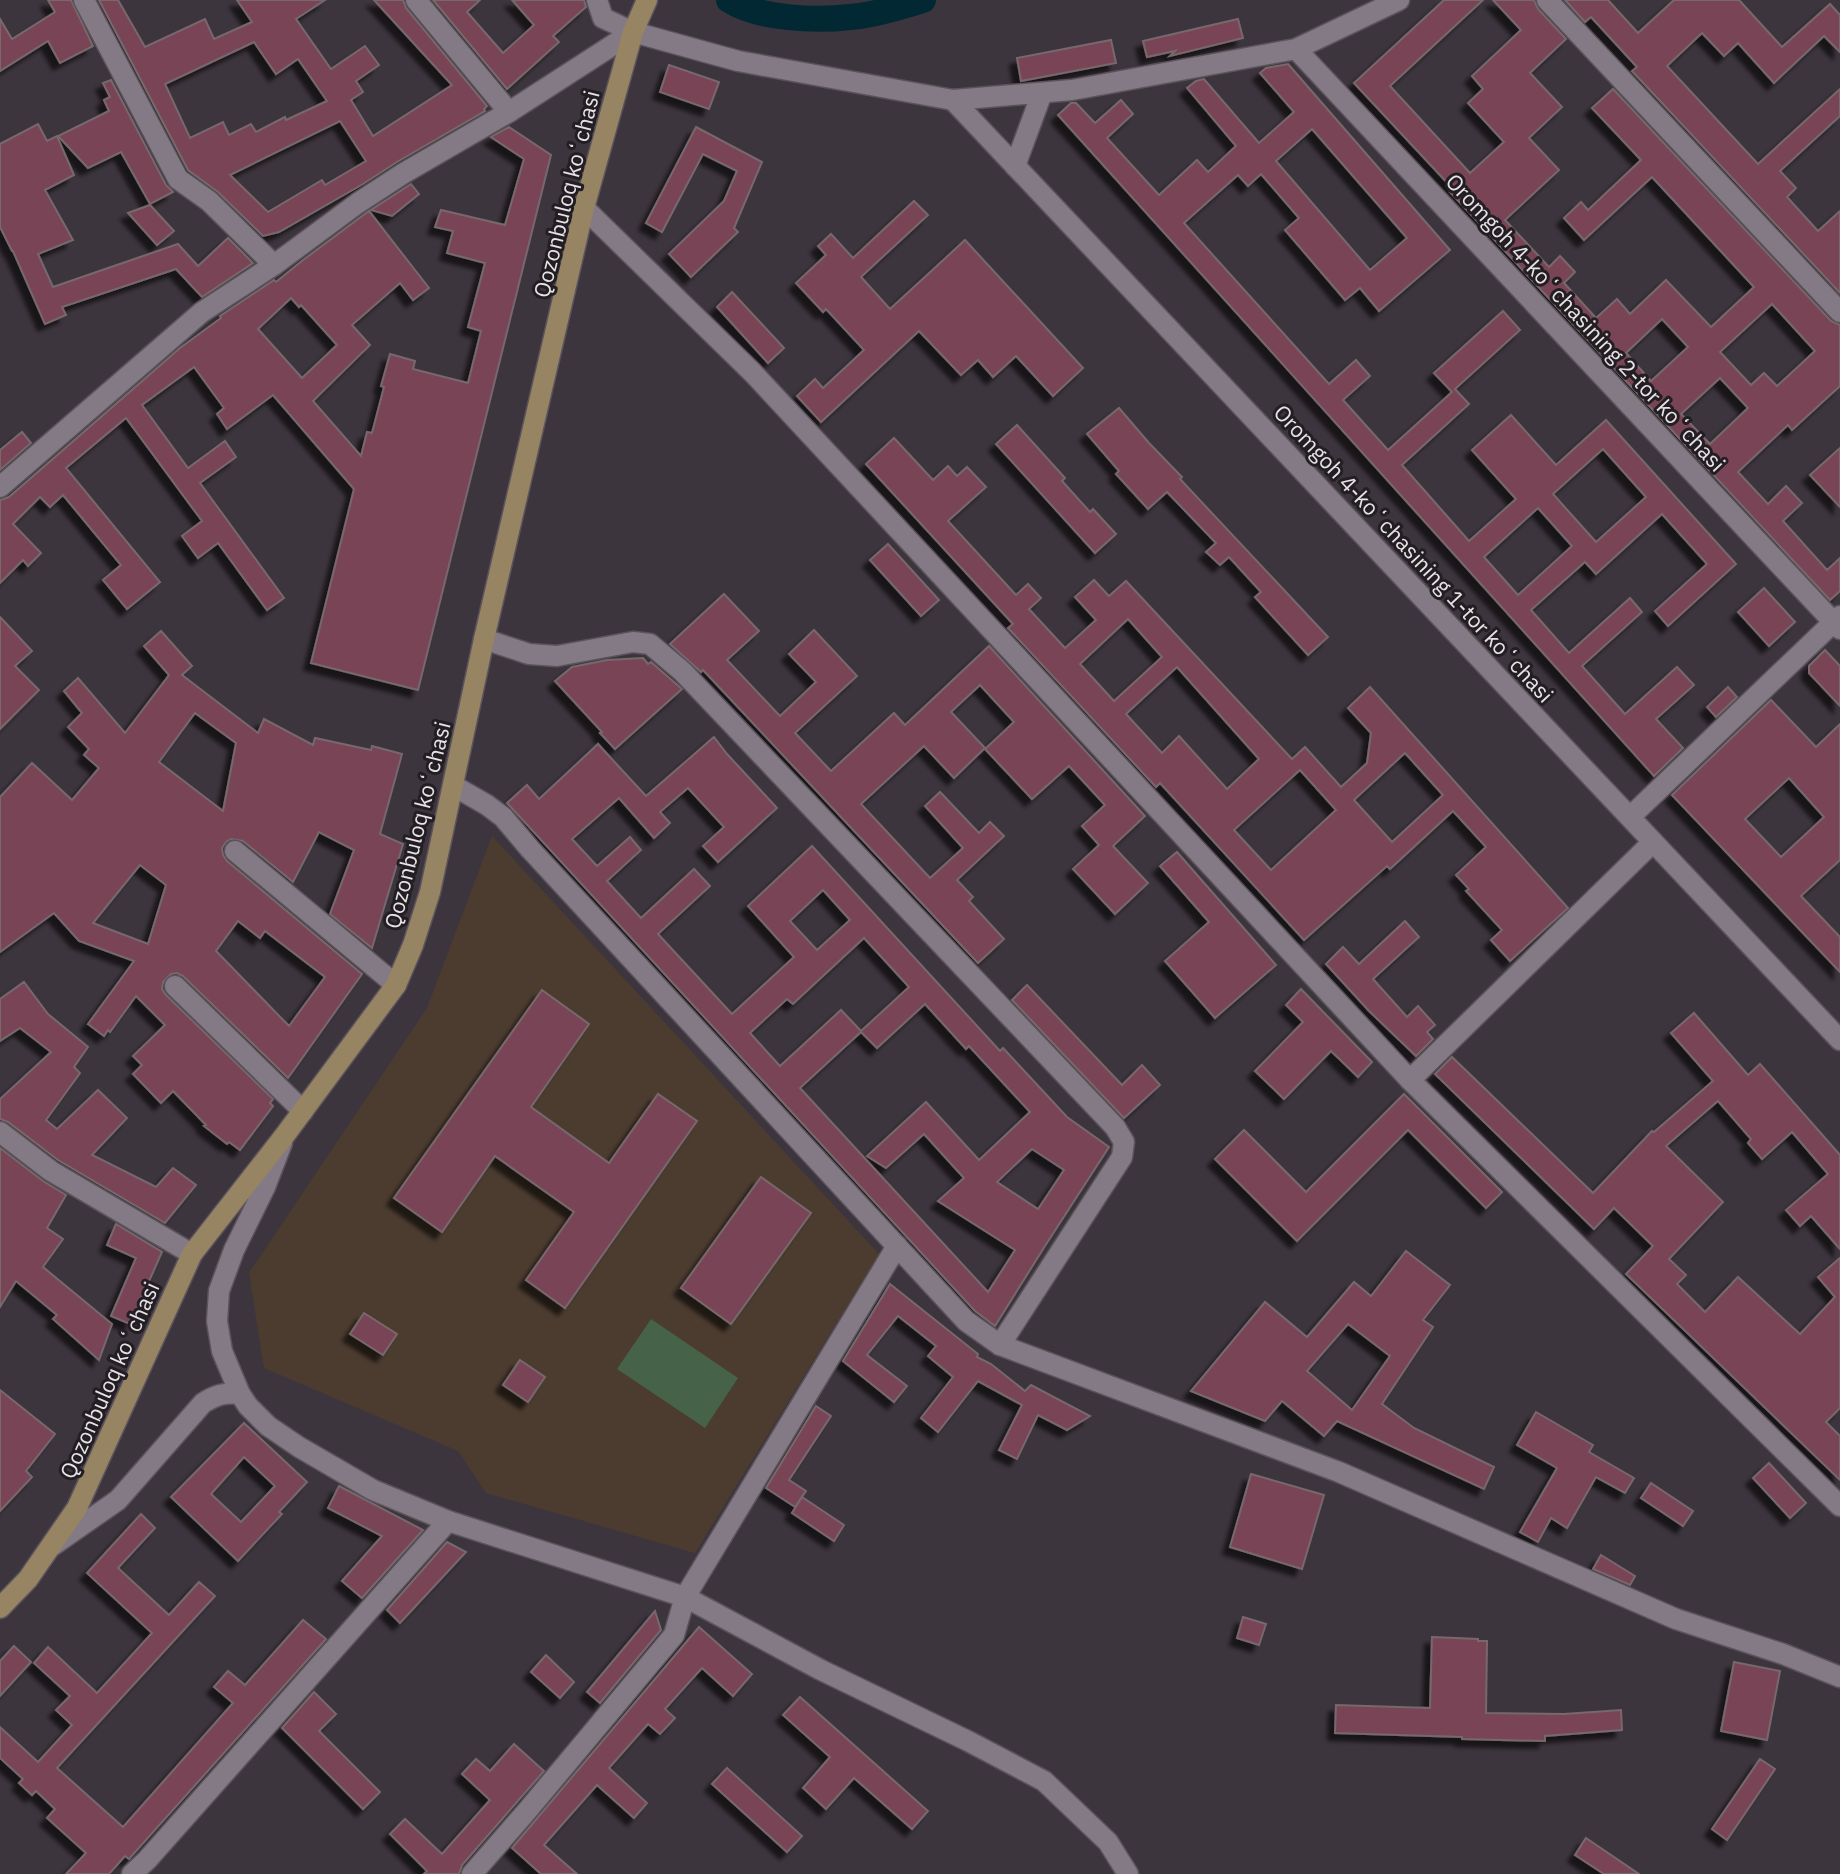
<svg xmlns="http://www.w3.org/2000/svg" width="1840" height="1874" font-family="'IBM Plex Sans',sans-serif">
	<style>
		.education { fill: #4c3c30 }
		.green { fill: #466248 }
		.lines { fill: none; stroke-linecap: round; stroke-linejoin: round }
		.canal { stroke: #022933; stroke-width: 26 }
		.building { fill: #794456; stroke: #77686c; stroke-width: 2; fill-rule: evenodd; filter: url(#shadow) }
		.street-casing { stroke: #5b535c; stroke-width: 23 }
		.secondary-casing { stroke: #5b535c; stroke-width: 23 }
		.street { stroke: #847a85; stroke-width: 20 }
		.secondary { stroke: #968462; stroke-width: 20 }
		.labels { text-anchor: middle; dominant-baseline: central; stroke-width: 6; stroke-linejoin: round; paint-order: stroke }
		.street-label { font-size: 22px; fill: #e7e2e8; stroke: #221e22 }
	</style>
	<defs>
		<filter id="shadow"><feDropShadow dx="-7" dy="7" stdDeviation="2" flood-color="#0009"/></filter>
	</defs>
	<rect width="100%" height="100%" fill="#3d353e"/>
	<!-- education -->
	<polygon class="education" points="492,836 879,1254 695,1553 486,1493 458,1451 264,1368 249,1273 427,1008"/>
	<!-- green -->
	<polygon class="green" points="651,1319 738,1378 705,1428 617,1369"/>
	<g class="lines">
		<!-- canal -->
		<path class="canal" d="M729,0C758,19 816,21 850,17C875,15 899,7 923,0"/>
	</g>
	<!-- building -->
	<g class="building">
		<polygon points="48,0 71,0 93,46 60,63 48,41 0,71 0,19 12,39 55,12"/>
		<path d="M99,0H118L145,47L205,19L214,39L252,22L237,0H325L296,19L331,69L365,46L379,65L356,81L363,92L351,100L373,136L452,85L374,0H403L406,8L487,106L484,109L485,111L397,162L363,184L279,232L263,236L218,192L188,170ZM254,42L276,74L298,59L327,101L286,120L285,117L256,132L251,124L229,135L223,122L190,138L165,84ZM340,121L366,161L325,185L322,180L268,212L230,175Z"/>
		<polygon points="433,0 480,0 467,12 503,53 534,25 512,0 584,0 586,7 553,36 559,42 507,89"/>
		<path d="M1444,0H1483L1390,86L1470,173L1504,142L1468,103L1483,89L1472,76L1521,30L1493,0H1534L1538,9L1566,39L1530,73L1562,107L1529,138L1559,170L1505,220L1549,267L1560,256L1575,272L1564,283L1596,318L1617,299L1630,314L1666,280L1711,327L1754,287L1652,177L1584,240L1564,218L1581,202L1588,210L1641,160L1592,108L1613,89L1831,321L1840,325V386L1792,430L1788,425L1738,472L1768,504L1786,486L1802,503L1783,521L1827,570L1840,558V591L1830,600L1450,192L1453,189L1354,83ZM1772,304L1815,351L1777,386L1764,373L1751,385L1720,352ZM1662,319L1688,347L1651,381L1626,353ZM1720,378L1748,408L1710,444L1681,414Z"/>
		<polygon points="1565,0 1608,0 1638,33 1674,0 1739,0 1782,47 1830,4 1840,15 1840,52 1824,36 1774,83 1738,43 1724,56 1702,33 1667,66 1758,164 1840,89 1840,116 1780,171 1796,188 1787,197 1818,231 1840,211 1840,293 1632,71 1637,67 1591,17 1585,22"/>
		<polygon points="1238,19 1243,38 1170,56 1175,51 1147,57 1143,41"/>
		<polygon points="1111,40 1116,63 1021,81 1017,58"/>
		<path d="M1288,64L1450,250L1379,311L1360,288L1345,300L1285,230L1299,218L1261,174L1248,186L1238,175L1184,223L1329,384L1356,360L1370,376L1343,400L1388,450L1452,392L1434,373L1503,311L1520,330L1455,389L1469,404L1402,465L1469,541L1516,499L1472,450L1511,415L1556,465L1606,420L1736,564L1668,626L1655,611L1707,564L1662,514L1596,574L1585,562L1531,610L1569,653L1630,598L1642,612L1582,666L1625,714L1677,667L1694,685L1656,719L1683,748L1654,776L1058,115L1071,103H1076L1095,123L1121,100L1133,114L1107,138L1159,195L1197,160L1208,172L1236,146L1187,88L1196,81L1204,79L1259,143L1294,112L1260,73L1266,68ZM1312,129L1407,238L1370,270L1276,161ZM1603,449L1646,497L1596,542L1553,494ZM1538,508L1572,546L1518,595L1484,557Z"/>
		<polygon points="669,65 719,82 709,109 660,92"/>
		<polygon points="111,80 166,185 173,192 150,204 121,152 88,168 58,136 109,111 104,100 110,97 103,83"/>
		<polygon points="38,124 47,141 57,136 74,175 45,190 73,240 38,254 53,287 178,244 198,266 228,238 253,263 202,297 176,269 62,307 66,315 45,324 13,251 12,251 0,227 0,144"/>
		<path d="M509,127L551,155L418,690L311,663L354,489L273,395L227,429L217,414L224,408L194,367L142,405L188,468L225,441L236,457L200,483L284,598L267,610L218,543L198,558L182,536L202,521L126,418L66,468L160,582L127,609L103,580L121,565L63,495L50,507L40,497L13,524L41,553L28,566L23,560L0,583V500L9,497L180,348L221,318L220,316L274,280L276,282L303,260L369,211L429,288L413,300L400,283L352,325L370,345L313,401L361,456L367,432L372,433L384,387L381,386L390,354L415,361L413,369L468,383L481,331L468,327L485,263L447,253L453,231L435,227L441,210L505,225L524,159L491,137ZM291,298L299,307L301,305L337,345L302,378L258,329Z"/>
		<polygon points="696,127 762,162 734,228 738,232 691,277 669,254 724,201 737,171 703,154 662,232 646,223"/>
		<polygon points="411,184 419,194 392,216 371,210"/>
		<polygon points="914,201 928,215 861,277 890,309 965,240 1083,368 1053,396 1016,356 993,377 978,360 961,375 919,331 821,422 797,396 815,379 823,388 864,350 826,309 823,312 796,283 826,255 818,246 831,234 853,258"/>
		<polygon points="150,205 174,231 157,245 128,213"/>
		<polygon points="732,292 784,348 768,363 717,307"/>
		<polygon points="1119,408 1149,443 1182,477 1180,479 1328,637 1308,655 1255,597 1261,592 1229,557 1220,565 1206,552 1216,543 1167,492 1148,509 1116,474 1119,471 1087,434"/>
		<polygon points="1017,425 1065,478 1062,481 1090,512 1093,509 1116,534 1095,553 996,444"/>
		<polygon points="22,432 31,443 0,470 0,450"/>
		<path d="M894,438L933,480L948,466L957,476L967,467L986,487L948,521L1016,595L1028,584L1041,598L1029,609L1065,648L1096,620L1075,597L1094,580L1109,596L1126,581L1292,759L1305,747L1341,787L1367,763L1371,733L1348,708L1370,687L1568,908L1510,961L1491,940L1502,930L1466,891L1469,889L1456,875L1486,847L1453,811L1390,869L1387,866L1304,940L1160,783L1156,787L1008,628L1013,624L866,464ZM1128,619L1162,657L1114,701L1080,664ZM1177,667L1259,759L1227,789L1179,736L1162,753L1126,714ZM1405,753L1443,795L1392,842L1354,800ZM1300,770L1336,810L1271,870L1234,830Z"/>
		<polygon points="1840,448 1840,507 1810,475"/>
		<polygon points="888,544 939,600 921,616 870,560"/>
		<polygon points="1764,588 1795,622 1769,646 1738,612"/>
		<polygon points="724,594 759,631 727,660 780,716 816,682 789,654 814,630 857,676 795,733 831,771 894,713 905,725 989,646 1145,816 1113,846 1148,883 1115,914 1073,869 1099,845 1082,826 1105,805 1069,766 1032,799 985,749 1014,722 980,685 951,712 985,748 954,778 924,746 861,804 930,878 963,848 925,806 940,792 979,833 990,822 1004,836 957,880 973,897 969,901 1004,939 978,963 703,670 701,672 670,644"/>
		<polygon points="0,617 32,651 15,666 39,690 0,729"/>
		<path d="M161,631L192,666L182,675L258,733L264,719L313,745L315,738L371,750L372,746L402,754L380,834L403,844L372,948L330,914L354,850L319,832L293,882L243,841L231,839L226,842L222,848L223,855L227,861L362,974L288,1078L183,976L177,973L171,974L163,982L162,989L166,995L273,1099L270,1103L273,1106L240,1150L229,1142L227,1144L204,1126L206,1125L173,1091L161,1103L133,1074L142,1065L133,1056L165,1025L136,996L110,1032L108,1030L104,1036L88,1024L134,961L79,941L54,913L0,952V797L32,763L72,800L99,768L84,755L89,749L68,727L82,713L64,691L78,678L125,733L169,675L144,646ZM195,713L236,743L223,811L159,762ZM140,865L166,885L148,944L93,923ZM238,921L260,938L265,931L325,977L289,1026L216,951Z"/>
		<polygon points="1825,650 1840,666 1840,706 1809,673 1809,666"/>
		<polygon points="643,658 648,664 651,662 682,689 615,749 600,733 602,732 555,681 572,667 607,660"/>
		<polygon points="1728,687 1737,697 1716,717 1707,707"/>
		<path d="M1771,700L1816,747L1840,724V860L1801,896L1840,937V972L1672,795ZM1789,778L1824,817L1781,857L1745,819Z"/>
		<path d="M714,737L727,754L777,808L718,862L703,846L724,827L688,788L660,812L670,823L654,838L619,798L572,839L597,866L630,837L641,850L607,881L641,918L694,869L710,886L658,934L732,1014L794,957L748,906L812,846L1000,1051L1003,1048L1067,1117L1109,1147L1045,1246L995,1326L975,1311L507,803L527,785L539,799L598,744L646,796ZM823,890L850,920L817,950L790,921ZM864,938L909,987L861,1031L841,1010L780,1066L750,1033L787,999L793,1004ZM925,1004L966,1049L969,1046L1030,1112L979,1160L926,1102L867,1156L886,1168L924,1134L964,1178L938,1201L1015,1250L988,1292L800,1088L861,1032L877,1048ZM1032,1149L1064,1170L1038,1209L997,1182Z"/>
		<polygon points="1177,852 1276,965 1215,1018 1165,961 1209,922 1160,866"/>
		<polygon points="1405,921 1419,937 1373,979 1407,1017 1418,1006 1435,1025 1427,1032 1433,1039 1416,1056 1369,1011 1326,964 1343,947 1359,964"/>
		<polygon points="24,982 48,1014 88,1047 74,1067 80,1073 46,1120 57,1129 98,1090 127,1118 92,1155 156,1187 173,1168 196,1185 165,1223 58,1160 8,1122 0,1119 0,1099 51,1052 20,1028 0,1041 0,999"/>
		<polygon points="1027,985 1122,1085 1142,1065 1160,1085 1124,1118 1012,1000"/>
		<polygon points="1301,989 1372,1062 1358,1077 1331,1051 1284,1099 1255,1071 1303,1022 1286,1005"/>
		<polygon points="542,990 589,1024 531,1107 609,1163 658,1094 697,1121 565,1308 526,1280 574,1212 495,1156 442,1232 394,1198"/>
		<polygon points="1694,1013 1748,1075 1760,1064 1840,1155 1840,1249 1811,1216 1800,1226 1786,1210 1828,1174 1792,1132 1762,1159 1748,1143 1751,1139 1718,1101 1666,1146 1723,1202 1669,1259 1686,1275 1677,1284 1705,1312 1738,1277 1800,1334 1835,1297 1818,1277 1840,1258 1840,1408 1826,1422 1840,1436 1840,1480 1626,1274 1653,1246 1614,1208 1594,1229 1435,1074 1452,1057 1593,1193 1652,1131 1654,1132 1713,1081 1671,1033"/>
		<polygon points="1404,1094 1502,1192 1486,1208 1408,1130 1297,1241 1215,1159 1244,1130 1306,1192"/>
		<polygon points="0,1148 43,1181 66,1195 47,1228 63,1239 43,1267 112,1324 99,1360 53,1319 57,1315 16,1281 0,1307"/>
		<polygon points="761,1177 811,1213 731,1324 681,1288"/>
		<polygon points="116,1224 162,1252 130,1324 111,1316 136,1258 107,1245"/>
		<path d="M1406,1251L1450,1285L1423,1320L1433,1327L1382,1404L1414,1428L1494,1467L1484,1489L1337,1421L1324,1436L1282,1401L1265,1421L1191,1391L1265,1302L1307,1337L1354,1282L1371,1296ZM1348,1324L1390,1356L1352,1410L1307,1371Z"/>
		<polygon points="890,1284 978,1354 977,1357 991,1364 1025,1391 1031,1385 1090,1416 1067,1430 1038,1415 1017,1459 999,1450 1022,1405 978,1381 938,1432 921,1418 953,1377 928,1356 936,1346 898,1316 867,1355 907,1386 894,1402 843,1361"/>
		<polygon points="364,1313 397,1334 383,1355 350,1334"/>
		<polygon points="520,1360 545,1377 528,1402 503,1385"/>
		<polygon points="0,1390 55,1434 26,1471 32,1477 0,1511"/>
		<polygon points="816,1406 831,1416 789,1480 806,1491 795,1507 766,1488"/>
		<polygon points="1536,1412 1593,1445 1589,1452 1634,1478 1625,1493 1596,1477 1567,1528 1551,1518 1538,1542 1520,1532 1557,1468 1517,1445"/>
		<path d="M244,1423L307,1482L279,1512L282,1514L238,1561L171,1497ZM244,1457L275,1486L241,1522L211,1494Z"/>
		<polygon points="1769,1463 1806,1503 1790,1518 1753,1478"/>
		<polygon points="1251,1474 1324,1495 1302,1569 1230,1547"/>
		<polygon points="1651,1483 1693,1511 1683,1526 1641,1498"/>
		<polygon points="339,1486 423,1530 362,1598 342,1581 382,1536 328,1508"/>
		<polygon points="802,1497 844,1525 834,1541 792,1513"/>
		<polygon points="141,1514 155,1528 118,1568 169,1615 199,1582 215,1596 57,1768 123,1827 233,1703 214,1687 228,1671 245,1685 303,1620 326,1639 129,1859 125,1856 109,1874 66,1874 86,1853 47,1818 55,1809 36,1791 32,1795 19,1783 23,1779 0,1758 0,1727 38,1762 72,1725 56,1710 70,1696 34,1663 48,1647 97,1693 152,1633 87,1573"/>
		<polygon points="447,1542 466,1552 400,1623 387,1610"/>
		<polygon points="1601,1555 1635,1576 1630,1585 1593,1569"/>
		<polygon points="655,1611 661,1630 600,1703 587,1692"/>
		<polygon points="1243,1617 1266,1624 1259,1645 1237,1638"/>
		<polygon points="699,1627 752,1674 733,1696 702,1668 665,1709 675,1718 660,1734 648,1724 609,1768 647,1803 634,1818 597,1785 544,1845 577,1874 541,1874 512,1848"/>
		<polygon points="1432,1637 1478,1639 1478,1641 1487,1641 1486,1713 1564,1714 1621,1710 1622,1730 1545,1736 1545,1741 1462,1739 1462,1737 1335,1733 1336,1705 1430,1708"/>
		<polygon points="14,1646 31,1662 0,1696 0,1661"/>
		<polygon points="546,1655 574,1682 560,1698 531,1672"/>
		<polygon points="1734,1662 1780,1671 1767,1740 1721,1731"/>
		<polygon points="314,1692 336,1714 319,1731 380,1792 363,1809 282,1728"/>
		<polygon points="800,1697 928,1811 912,1829 854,1778 826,1809 803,1788 830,1757 783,1715"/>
		<polygon points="514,1744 544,1771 462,1865 459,1874 424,1874 427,1871 390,1834 405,1819 442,1854 490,1800 462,1774 476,1759 490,1771"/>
		<polygon points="1760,1759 1775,1769 1727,1840 1712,1829"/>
		<polygon points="727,1768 802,1836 787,1852 712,1784"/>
		<polygon points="1586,1838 1639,1874 1604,1874 1575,1855"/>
	</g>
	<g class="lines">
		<!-- street casing -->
		<g class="street-casing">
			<g id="street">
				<polyline points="84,0 178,179 209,201 274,265"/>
				<polyline points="416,0 509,112"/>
				<polyline points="597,0 603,18 633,32 738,61 953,100 1072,90 1296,49 1399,0"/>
				<polyline points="1547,0 1840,312"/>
				<polyline points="1296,49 1840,629"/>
				<polyline points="953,100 1840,1040"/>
				<polyline points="1015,166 1042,93"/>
				<polyline points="584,208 753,373 1410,1080 1840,1506"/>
				<polyline points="0,487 202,312 274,265 358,203 404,173 509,112 633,32"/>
				<polyline points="484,639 529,654 557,656 633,642 650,644 683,672 1115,1127 1124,1142 1122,1157 1000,1345"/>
				<polyline points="454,786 487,805 503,817 530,849 966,1321 1000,1345 1339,1472 1676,1619 1783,1654 1840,1677"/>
				<polyline points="1630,817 1840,616"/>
				<polyline points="235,851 396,985"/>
				<polyline points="175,986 303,1111"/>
				<polyline points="1410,1080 1653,842"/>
				<polyline points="0,1132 51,1171 192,1254"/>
				<polyline points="240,1394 222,1351 217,1321 219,1291 234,1250 265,1187 282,1143"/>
				<path d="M52,1546L118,1500L203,1403C216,1395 225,1392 240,1394L248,1406L268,1426L299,1447L373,1490L448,1521L685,1597L821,1670L968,1741L1044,1781L1108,1842L1128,1874"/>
				<polyline points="132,1874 147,1860 448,1521"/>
				<polyline points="472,1874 527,1811 674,1635 685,1597 897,1246"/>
			</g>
		</g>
		<!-- secondary casing -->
		<g class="secondary-casing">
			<polyline id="secondary" points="0,1608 28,1579 77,1508 192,1254 285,1135 396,985 413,945 430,892 484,639 584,208 633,32 647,0"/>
		</g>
		<!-- street -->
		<use href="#street" class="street"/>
		<!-- secondary -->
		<use href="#secondary" class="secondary"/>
	</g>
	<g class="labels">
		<!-- street labels -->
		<g class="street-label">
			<text transform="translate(566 194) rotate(-76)">Qozonbuloq koʻchasi</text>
			<text transform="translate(1586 322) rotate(47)">Oromgoh 4-koʻchasining 2-tor koʻchasi</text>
			<text transform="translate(1414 553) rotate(47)">Oromgoh 4-koʻchasining 1-tor koʻchasi</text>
			<text transform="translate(417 825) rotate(-76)">Qozonbuloq koʻchasi</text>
			<text transform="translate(109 1380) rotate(-66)">Qozonbuloq koʻchasi</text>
		</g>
	</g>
</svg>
